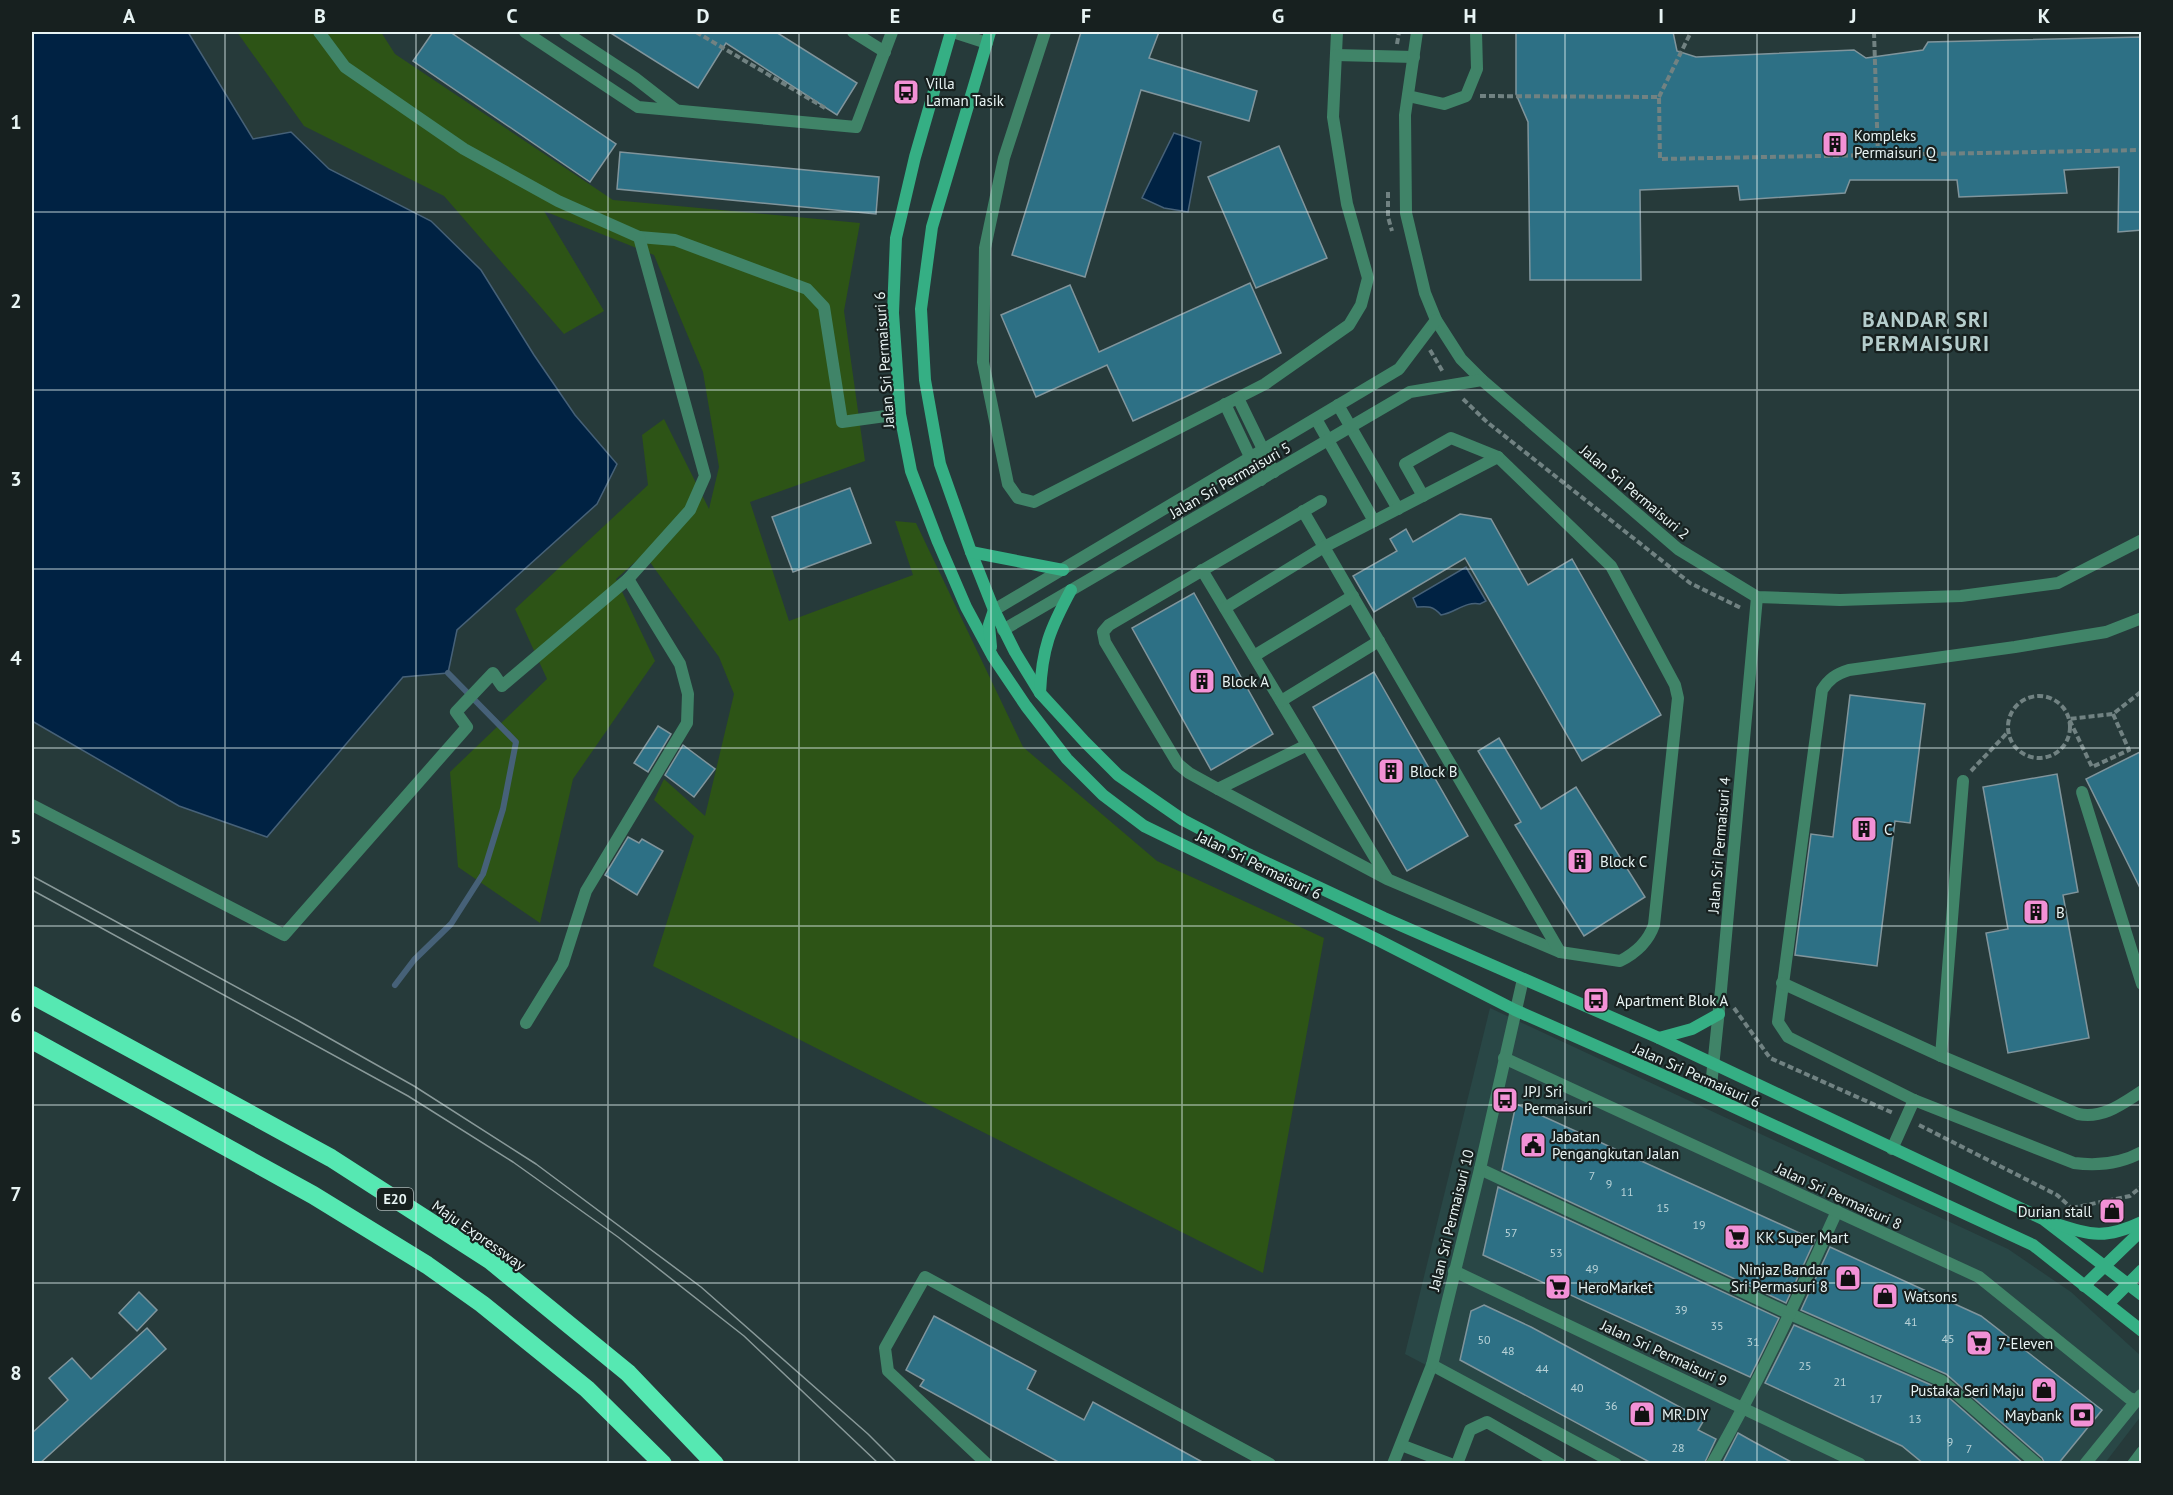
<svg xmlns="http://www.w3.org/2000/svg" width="2173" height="1495" font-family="'PT Sans',sans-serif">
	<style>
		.built { fill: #294746 }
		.green { fill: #2d5416 }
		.water { fill: #002243; stroke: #466178; stroke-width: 1.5 }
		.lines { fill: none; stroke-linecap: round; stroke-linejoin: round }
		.stream { stroke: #466178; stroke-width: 6 }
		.building { fill: #2d7085; stroke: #80959c; stroke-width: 1.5 }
		.path { stroke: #718282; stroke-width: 4; stroke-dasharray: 6 3; stroke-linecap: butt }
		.lane { stroke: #408468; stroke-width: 12 }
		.street { stroke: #408468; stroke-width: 12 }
		.secondary { stroke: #35af84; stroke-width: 12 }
		.highway { stroke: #56e8b2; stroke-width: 18 }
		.tram { stroke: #899999; stroke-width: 1.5 }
		.grid { fill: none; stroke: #e8f4f4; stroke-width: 1.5; stroke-opacity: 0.55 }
		.labels { text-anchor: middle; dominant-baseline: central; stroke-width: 4.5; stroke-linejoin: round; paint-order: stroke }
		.number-label { font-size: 12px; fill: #b9d3d8 }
		.shield { fill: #17201f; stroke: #a9b4b4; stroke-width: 1.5 }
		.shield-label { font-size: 14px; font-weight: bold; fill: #e8f4f4 }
		.poi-label { font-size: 15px; fill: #e8f4f4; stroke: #17201f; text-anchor: start }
		.street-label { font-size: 15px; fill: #e8f4f4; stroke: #17201f }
		.district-label { font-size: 21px; font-weight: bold; letter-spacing: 1.5px; fill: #b5cdcc; stroke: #17201f }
		.neatline { fill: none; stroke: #e8f4f4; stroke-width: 2 }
		.grid-label { font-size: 20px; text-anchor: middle; font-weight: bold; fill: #e8f4f4 }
	</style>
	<rect width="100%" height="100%" fill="#263a3a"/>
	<!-- built -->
	<polygon class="built" points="1490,1008 2008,1249 2071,1292 2141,1356 2141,1416 2105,1463 1612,1463 1405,1354"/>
	<!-- green -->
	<polygon class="green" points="237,32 381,32 395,54 613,200 860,223 844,311 865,461 750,502 789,621 913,575 895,521 916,523 1023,747 1157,861 1324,938 1263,1273 653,966 694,836 654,800 664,779 705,816 734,694 719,657 644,554 616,579 655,661 573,779 540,923 458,867 450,772 547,679 515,609 648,485 642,435 664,419 709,509 719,467 703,372 654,255 544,211 604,311 564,334 444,196 304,126"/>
	<!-- water -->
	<g class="water">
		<polygon points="32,32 188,32 253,139 291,132 329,169 431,221 481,270 534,355 575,415 617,464 597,504 457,630 448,673 403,677 267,837 179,806 32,721"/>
		<polygon points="1174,133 1201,142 1188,212 1164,208 1142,198"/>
		<path d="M1466,567L1486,601L1480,604C1465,601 1455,613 1441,615C1433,606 1428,606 1417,607L1413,598Z"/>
	</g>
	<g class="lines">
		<!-- stream -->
		<polyline class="stream" points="395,985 414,960 451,924 483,874 503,809 516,742 448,673"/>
	</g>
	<!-- building -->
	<g class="building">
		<polygon points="433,32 450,32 616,144 590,182 413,61"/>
		<polygon points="609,32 776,32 857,83 837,115 726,43 698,88"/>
		<polygon points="1081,32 1159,32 1149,58 1257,91 1249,121 1141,90 1085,277 1012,255"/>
		<polygon points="1516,32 1673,32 1677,51 1696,57 1854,50 1866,58 1923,50 1928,42 2142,37 2142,230 2118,232 2119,167 2064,170 2067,193 1959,197 1957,180 1850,180 1845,193 1740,200 1738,186 1640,190 1641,280 1530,280 1528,122 1516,94"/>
		<polygon points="1279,146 1327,258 1256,288 1208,177"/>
		<polygon points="620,152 879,177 876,214 617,189"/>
		<polygon points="1250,283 1281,353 1133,421 1107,365 1036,397 1001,315 1070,285 1099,352"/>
		<polygon points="850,488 871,543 793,572 772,517"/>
		<polygon points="1460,514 1491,519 1528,585 1572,559 1661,715 1582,761 1465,558 1374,612 1353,576 1397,551 1390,539 1406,529 1413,542"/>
		<polygon points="1194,593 1273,734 1211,770 1132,628"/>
		<polygon points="1374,672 1468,836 1407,871 1313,707"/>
		<polygon points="1850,695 1925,704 1910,823 1895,821 1877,966 1795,955 1811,834 1833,837"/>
		<polygon points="658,726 671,734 648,772 634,763"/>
		<polygon points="1499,738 1541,809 1576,787 1645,897 1584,936 1515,825 1521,822 1478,751"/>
		<polygon points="683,745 715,769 694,797 665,775"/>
		<polygon points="2142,751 2142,892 2086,779"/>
		<polygon points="2057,774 2078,892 2063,895 2089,1038 2008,1053 1986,933 2008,929 1983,787"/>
		<polygon points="628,837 639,843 642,839 663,851 637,895 605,875"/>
		<polygon points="1516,1104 1815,1240 1786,1303 1502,1170"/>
		<polygon points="1498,1187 1779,1318 1750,1377 1483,1255"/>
		<polygon points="1830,1247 1981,1316 2102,1410 2058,1464 2045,1464 2042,1458 1946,1374 1801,1310"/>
		<polygon points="139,1292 157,1310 137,1331 119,1313"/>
		<polygon points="1484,1305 1531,1327 1704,1420 1698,1430 1716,1439 1704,1464 1653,1464 1460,1360 1471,1311"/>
		<polygon points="934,1316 1036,1371 1027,1389 1084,1420 1093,1402 1206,1464 1062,1464 920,1386 924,1380 906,1370"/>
		<polygon points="1794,1325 1938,1388 2024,1464 1924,1464 1902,1446 1765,1383"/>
		<polygon points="147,1328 166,1349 39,1464 32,1464 32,1433 68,1400 49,1378 72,1358 91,1379"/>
		<polygon points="1738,1433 1754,1442 1795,1464 1722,1464"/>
	</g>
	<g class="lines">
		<!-- path -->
		<g class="path">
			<polyline points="696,32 825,108"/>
			<polyline points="1874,32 1878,156"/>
			<polyline points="1397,44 1399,32"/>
			<polyline points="1480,96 1659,97 1660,159 2142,150"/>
			<polyline points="1659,97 1691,32"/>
			<polyline points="1388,192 1388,217 1392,231"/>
			<polyline points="1430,350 1443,372"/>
			<polyline points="1463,399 1487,422 1690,583 1741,608"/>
			<circle cx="2039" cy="727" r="31"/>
			<polyline points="2113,714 2129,750 2092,767 2069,719 2113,714 2142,691"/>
			<polyline points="1971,771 2007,733"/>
			<polyline points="1734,1008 1770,1058 1893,1113"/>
			<polyline points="1919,1125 2057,1195 2077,1213"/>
			<polyline points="2072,1208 2130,1196 2142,1186"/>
		</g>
		<!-- lane -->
		<g class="lane">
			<polyline points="1045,32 1004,158 985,248 983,362 1008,484 1018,498 1034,502 1265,384 1349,325 1361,305 1368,278 1347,204 1333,117 1337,32"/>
			<polyline points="1336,55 1414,57"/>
			<polyline points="1408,96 1444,104 1466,96 1477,69 1476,32"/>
			<polyline points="639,237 675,240 807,289 824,307 842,422 900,414"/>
			<polyline points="1238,398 1274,472"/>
			<polyline points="1225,404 1261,480"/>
			<polyline points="1338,405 1398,509"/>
			<polyline points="1316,419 1374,521"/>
			<path d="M1321,501L1109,625L1103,632L1105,642L1178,764L1189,773L1218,789L1387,879L1560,952L1620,961C1636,953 1648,942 1654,925L1678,698L1675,685L1611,566L1498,457L1451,438L1405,464L1423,496"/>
			<polyline points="1303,511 1560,952"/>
			<polyline points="1202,570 1387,878"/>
			<polyline points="1225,608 1324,547 1498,457"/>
			<path d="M2142,618L2106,632L2015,647L1849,670C1836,674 1829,679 1822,690L1778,1022L1788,1037L1914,1100L2074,1163C2097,1166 2122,1163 2142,1152"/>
			<polyline points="1254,656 1353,596"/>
			<polyline points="1281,701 1379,641"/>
			<polyline points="1218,789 1307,745"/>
			<polyline points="2082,792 2142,984"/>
			<polyline points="32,805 284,935 467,727 456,712 493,673 502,686 628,579 690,510 705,476 639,237 558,201 464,149 345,67 319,32"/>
			<path d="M1782,983L1941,1056L2078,1114C2103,1119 2122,1104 2142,1091"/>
			<polyline points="526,1023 563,963 586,891 687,723 688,694 680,664 628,579"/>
			<polyline points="1941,1056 1963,781"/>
			<polyline points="1892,1149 1914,1100"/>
			<polyline points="1480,1169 1790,1314 1942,1381 2037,1464"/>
			<polyline points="1401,1445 1451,1464"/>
			<polyline points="987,1464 888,1371 885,1348 925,1277 1270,1464"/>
			<polyline points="1393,1464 1432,1365 1616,1464"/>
			<polyline points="1457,1464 1470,1430 1487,1422 1560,1464"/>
			<path d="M1712,1464C1759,1382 1798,1297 1837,1211"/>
			<polyline points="2133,1464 2142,1452"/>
		</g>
		<!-- street -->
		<g class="street">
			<polyline points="525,32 638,107 856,127 892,32"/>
			<polyline points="565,32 635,78 676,110"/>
			<polyline points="853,32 885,52"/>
			<polyline points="953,32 987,43"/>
			<polyline points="1417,32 1405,115 1406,213 1425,293 1436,320 1461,359 1482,380 1678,549 1757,597 1840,600 1961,596 2058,583 2142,540"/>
			<polyline points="994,610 1399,369 1436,320"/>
			<polyline points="1003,630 1410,392 1482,380"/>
			<polyline points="1504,1058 1979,1277 2129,1398 2136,1400"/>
			<polyline points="1710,1096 1721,990 1757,597"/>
			<polyline points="1454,1271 1860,1464"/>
			<polyline points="1432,1365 1480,1169 1523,979"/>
			<polyline points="2085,1464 2141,1395"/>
		</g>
		<!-- secondary -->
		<g class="secondary">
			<polyline points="951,32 915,157 896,238 893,313 900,414 911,471 938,542 966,607 993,657 1026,706 1067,759 1103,795 1144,826 1378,940 1515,1010 1710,1096 2033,1245 2142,1331"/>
			<polyline points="990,32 932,227 921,309 925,380 940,464 971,552 994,610 1015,652 1040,693 1085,742 1118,775 1183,820 1248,854 1384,918 1659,1038 2043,1219 2142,1295"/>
			<polyline points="971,552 1063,570"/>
			<polyline points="991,647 989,625 994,610"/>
			<path d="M1040,693C1042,648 1050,629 1071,590"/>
			<polyline points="1659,1038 1692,1029 1719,1014"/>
			<path d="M2053,1223C2091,1235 2104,1240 2142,1222"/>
			<polyline points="2084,1286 2142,1230"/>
			<polyline points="2108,1304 2142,1270"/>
		</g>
		<!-- highway -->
		<g class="highway">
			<polyline points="32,995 331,1158 491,1261 628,1373 715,1464"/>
			<polyline points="32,1040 313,1195 427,1265 482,1304 587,1389 663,1464"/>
		</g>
		<!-- tram -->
		<g class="tram">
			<polyline points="32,876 297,1020 414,1086 536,1164 701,1287 868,1434 898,1464"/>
			<polyline points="32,890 408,1096 513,1162 618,1237 744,1336 879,1464"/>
		</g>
	</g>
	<!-- grid -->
	<path class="grid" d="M225,32V1464M416,32V1464M608,32V1464M799,32V1464M991,32V1464M1182,32V1464M1374,32V1464M1565,32V1464M1757,32V1464M1948,32V1464M32,212H2142M32,390H2142M32,569H2142M32,748H2142M32,926H2142M32,1105H2142M32,1283H2142"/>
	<!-- icons -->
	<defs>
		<g id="bus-square" transform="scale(1.35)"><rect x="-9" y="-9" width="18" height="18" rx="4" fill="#f291d6" stroke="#17201f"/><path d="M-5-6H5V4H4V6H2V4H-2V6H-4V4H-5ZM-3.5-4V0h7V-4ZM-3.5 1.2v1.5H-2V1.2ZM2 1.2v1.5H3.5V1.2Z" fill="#111"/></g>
		<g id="building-square" transform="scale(1.35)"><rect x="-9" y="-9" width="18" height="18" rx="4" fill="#f291d6" stroke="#17201f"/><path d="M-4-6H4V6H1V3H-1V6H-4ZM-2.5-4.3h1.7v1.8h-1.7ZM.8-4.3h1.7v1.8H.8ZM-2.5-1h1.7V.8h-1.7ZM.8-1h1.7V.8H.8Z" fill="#111"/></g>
		<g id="civic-square" transform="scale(1.35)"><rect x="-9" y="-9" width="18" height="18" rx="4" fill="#f291d6" stroke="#17201f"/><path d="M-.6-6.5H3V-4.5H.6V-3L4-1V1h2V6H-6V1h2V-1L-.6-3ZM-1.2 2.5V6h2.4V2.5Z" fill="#111"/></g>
		<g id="shop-square" transform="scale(1.35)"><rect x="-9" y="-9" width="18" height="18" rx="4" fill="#f291d6" stroke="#17201f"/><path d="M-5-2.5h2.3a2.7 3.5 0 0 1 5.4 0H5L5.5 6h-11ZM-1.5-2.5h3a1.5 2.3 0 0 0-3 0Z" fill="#111"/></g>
		<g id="supermarket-square" transform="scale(1.35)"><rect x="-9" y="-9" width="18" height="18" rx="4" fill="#f291d6" stroke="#17201f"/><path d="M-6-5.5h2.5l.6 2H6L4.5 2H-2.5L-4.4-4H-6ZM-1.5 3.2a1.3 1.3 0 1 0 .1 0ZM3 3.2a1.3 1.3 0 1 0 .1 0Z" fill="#111"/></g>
		<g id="bank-square" transform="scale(1.35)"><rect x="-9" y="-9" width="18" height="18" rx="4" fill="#f291d6" stroke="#17201f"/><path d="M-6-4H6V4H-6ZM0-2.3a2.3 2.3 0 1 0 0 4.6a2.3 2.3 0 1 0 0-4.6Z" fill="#111"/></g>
	</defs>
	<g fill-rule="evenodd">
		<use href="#bus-square" x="906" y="92"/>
		<use href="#building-square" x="1835" y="144"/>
		<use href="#building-square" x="1202" y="681"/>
		<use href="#building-square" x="1391" y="771"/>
		<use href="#building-square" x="1864" y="829"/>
		<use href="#building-square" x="1580" y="861"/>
		<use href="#building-square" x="2036" y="912"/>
		<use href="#bus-square" x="1596" y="1000"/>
		<use href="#bus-square" x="1505" y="1100"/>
		<use href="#civic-square" x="1533" y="1145"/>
		<use href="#shop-square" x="2112" y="1211"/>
		<use href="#supermarket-square" x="1737" y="1237"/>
		<use href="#shop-square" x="1848" y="1278"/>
		<use href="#supermarket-square" x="1558" y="1287"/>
		<use href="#shop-square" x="1885" y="1296"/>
		<use href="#supermarket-square" x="1979" y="1343"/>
		<use href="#shop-square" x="2044" y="1390"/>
		<use href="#shop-square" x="1642" y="1414"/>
		<use href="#bank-square" x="2082" y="1415"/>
	</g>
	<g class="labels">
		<!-- number labels -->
		<g class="number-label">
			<text x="1592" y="1175">7</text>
			<text x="1609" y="1183">9</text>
			<text x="1627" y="1191">11</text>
			<text x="1663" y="1207">15</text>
			<text x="1699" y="1224">19</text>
			<text x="1511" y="1232">57</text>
			<text x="1556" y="1252">53</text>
			<text x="1592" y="1268">49</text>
			<text x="1681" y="1309">39</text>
			<text x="1911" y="1321">41</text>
			<text x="1717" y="1325">35</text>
			<text x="1948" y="1338">45</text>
			<text x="1484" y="1339">50</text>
			<text x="1753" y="1341">31</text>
			<text x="1508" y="1350">48</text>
			<text x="1805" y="1365">25</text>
			<text x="1542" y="1368">44</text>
			<text x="1840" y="1381">21</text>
			<text x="1577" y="1387">40</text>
			<text x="1876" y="1398">17</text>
			<text x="1611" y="1405">36</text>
			<text x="1915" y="1418">13</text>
			<text x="1950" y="1441">9</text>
			<text x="1678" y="1447">28</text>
			<text x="1969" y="1448">7</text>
		</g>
		<!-- shield labels -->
		<rect class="shield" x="377" y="1188" width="36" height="22" rx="4.5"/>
		<g class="shield-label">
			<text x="395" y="1199">E20</text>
		</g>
		<!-- poi labels -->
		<g class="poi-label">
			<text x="926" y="83">Villa<tspan x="926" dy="17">Laman Tasik</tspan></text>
			<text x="1854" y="135">Kompleks<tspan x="1854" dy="17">Permaisuri Q</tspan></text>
			<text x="1222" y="681">Block A</text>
			<text x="1410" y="771">Block B</text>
			<text x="1884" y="829">C</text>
			<text x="1600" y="861">Block C</text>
			<text x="2056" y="912">B</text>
			<text x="1616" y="1000">Apartment Blok A</text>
			<text x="1524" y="1091">JPJ Sri<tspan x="1524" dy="17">Permaisuri</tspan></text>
			<text x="1552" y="1136">Jabatan<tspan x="1552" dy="17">Pengangkutan Jalan</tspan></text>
			<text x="2092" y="1211" text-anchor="end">Durian stall</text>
			<text x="1756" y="1237">KK Super Mart</text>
			<text x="1828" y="1269" text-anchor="end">Ninjaz Bandar<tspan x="1828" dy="17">Sri Permasuri 8</tspan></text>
			<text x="1578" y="1287">HeroMarket</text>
			<text x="1904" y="1296">Watsons</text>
			<text x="1998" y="1343">7-Eleven</text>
			<text x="2024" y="1390" text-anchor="end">Pustaka Seri Maju</text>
			<text x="1662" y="1414">MR.DIY</text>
			<text x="2062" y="1415" text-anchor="end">Maybank</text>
		</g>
		<!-- street labels -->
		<g class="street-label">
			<text transform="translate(884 360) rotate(-94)">Jalan Sri Permaisuri 6</text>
			<text transform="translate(1230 480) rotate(-30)">Jalan Sri Permaisuri 5</text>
			<text transform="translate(1635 492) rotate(40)">Jalan Sri Permaisuri 2</text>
			<text transform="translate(1719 845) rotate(-85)">Jalan Sri Permaisuri 4</text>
			<text transform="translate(1259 865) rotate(26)">Jalan Sri Permaisuri 6</text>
			<text transform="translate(1697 1075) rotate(24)">Jalan Sri Permaisuri 6</text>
			<text transform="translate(1839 1196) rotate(25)">Jalan Sri Permaisuri 8</text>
			<text transform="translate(1451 1220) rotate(-76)">Jalan Sri Permaisuri 10</text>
			<text transform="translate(479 1235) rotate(35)">Maju Expressway</text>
			<text transform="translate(1664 1353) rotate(25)">Jalan Sri Permaisuri 9</text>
		</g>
		<!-- district labels -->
		<g class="district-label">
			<text x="1926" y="319">BANDAR SRI<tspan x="1926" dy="24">PERMAISURI</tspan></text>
		</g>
	</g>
	<!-- border -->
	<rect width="2173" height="1495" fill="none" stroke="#17201f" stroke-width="66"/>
	<rect x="33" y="33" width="2107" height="1429" class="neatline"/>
	<g class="grid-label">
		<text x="129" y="23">A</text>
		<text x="320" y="23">B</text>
		<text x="512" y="23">C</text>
		<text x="703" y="23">D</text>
		<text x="895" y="23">E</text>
		<text x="1086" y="23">F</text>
		<text x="1278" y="23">G</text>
		<text x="1470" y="23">H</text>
		<text x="1661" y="23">I</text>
		<text x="1853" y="23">J</text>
		<text x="2044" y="23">K</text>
		<text x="16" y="129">1</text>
		<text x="16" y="308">2</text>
		<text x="16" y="486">3</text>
		<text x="16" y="665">4</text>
		<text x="16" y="844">5</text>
		<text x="16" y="1022">6</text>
		<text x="16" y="1201">7</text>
		<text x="16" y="1380">8</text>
	</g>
</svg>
